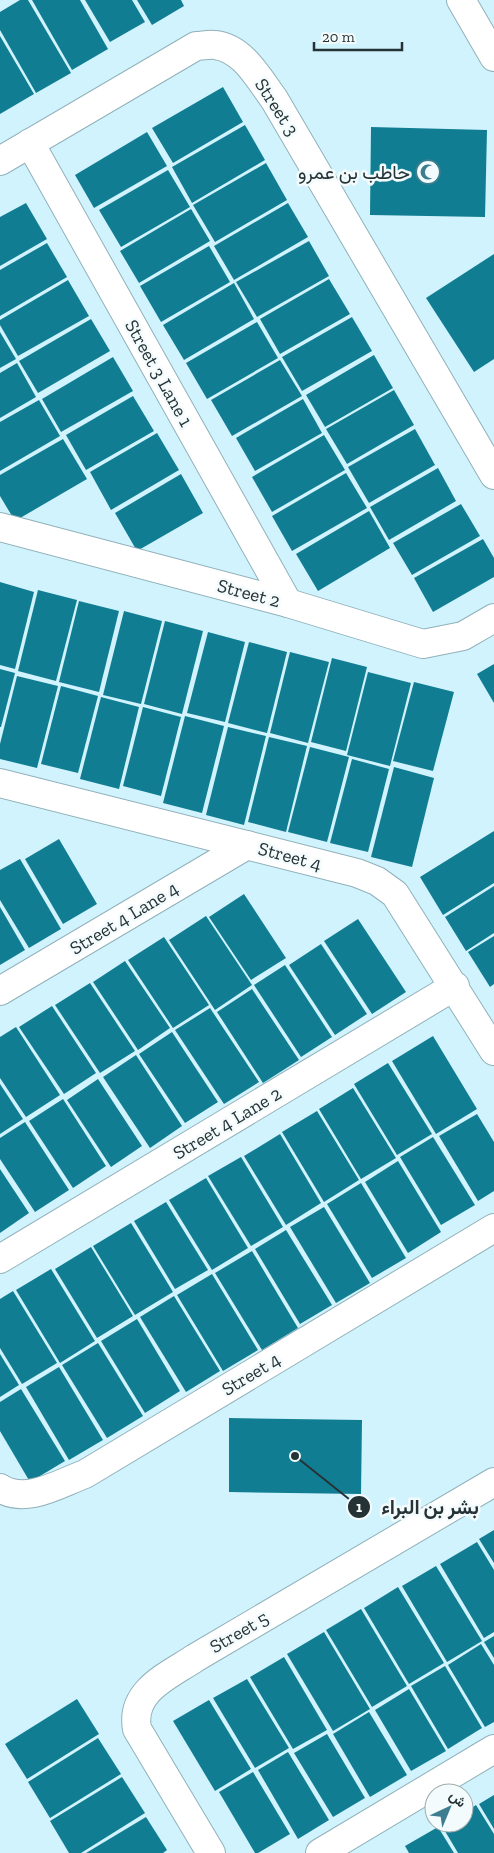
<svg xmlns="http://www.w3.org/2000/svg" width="494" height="1853" font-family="'Zilla Slab',Vazirmatn,serif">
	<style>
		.building { fill: #117d93 }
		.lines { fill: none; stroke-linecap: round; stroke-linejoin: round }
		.minor-casing { stroke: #91b1ba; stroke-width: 30 }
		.minor { stroke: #fff; stroke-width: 28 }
		.labels { text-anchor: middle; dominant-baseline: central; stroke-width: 5; stroke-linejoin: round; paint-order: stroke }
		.street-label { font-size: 19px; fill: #253336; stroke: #f4fbfd }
		.poi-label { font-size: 19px; fill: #253336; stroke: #f4fbfd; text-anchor: end }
		.leader { fill: none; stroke: #253336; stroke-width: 2 }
		.callout-dot { fill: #253336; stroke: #f4fbfd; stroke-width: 2 }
		.mark-label { font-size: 15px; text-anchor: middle; font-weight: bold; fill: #fff }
		.callout-label { font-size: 20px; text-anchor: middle; font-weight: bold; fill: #253336; stroke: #f4fbfd; stroke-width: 5; stroke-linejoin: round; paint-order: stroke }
	</style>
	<rect width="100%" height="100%" fill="#d1f3fd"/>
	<!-- building -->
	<g class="building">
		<polygon points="20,0 28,0 71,73 36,93 0,30 0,12"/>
		<polygon points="32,0 80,0 108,49 72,70"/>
		<polygon points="85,0 132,0 145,22 110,42"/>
		<polygon points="137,0 181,0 184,6 152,25"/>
		<polygon points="0,36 34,94 0,114"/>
		<polygon points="223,87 243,122 173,163 152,128"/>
		<polygon points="245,125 265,160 192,203 172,167"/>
		<polygon points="371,127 487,130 485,217 370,215"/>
		<polygon points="147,132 167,166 94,208 75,175"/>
		<polygon points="266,163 287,200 215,242 193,205"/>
		<polygon points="168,170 190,207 121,247 99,210"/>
		<polygon points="26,203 47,239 0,266 0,217"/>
		<polygon points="288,203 308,237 234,280 214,246"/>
		<polygon points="191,209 210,241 139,283 120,251"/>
		<polygon points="309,241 329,276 257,317 236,282"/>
		<polygon points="47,243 67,277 0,316 0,270"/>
		<polygon points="209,246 230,282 161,322 140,286"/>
		<polygon points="494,254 494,359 474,372 426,298"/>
		<polygon points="329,279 350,314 280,354 260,319"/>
		<polygon points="68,280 89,316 18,356 0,325 0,320"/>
		<polygon points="234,283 254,319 184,360 163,325"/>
		<polygon points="352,317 372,351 302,391 282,357"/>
		<polygon points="91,319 110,351 38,393 19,361"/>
		<polygon points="257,322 278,358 207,399 186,363"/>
		<polygon points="0,332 16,359 0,368"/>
		<polygon points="374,355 393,388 325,427 306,395"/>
		<polygon points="113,357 133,391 61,432 42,399"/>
		<polygon points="280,360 302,396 232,436 211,400"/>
		<polygon points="17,363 36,397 0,418 0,373"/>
		<polygon points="394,390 414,425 347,464 326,429"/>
		<polygon points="133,396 154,431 86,470 66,435"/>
		<polygon points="303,399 322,433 255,471 236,438"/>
		<polygon points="39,400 60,436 0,471 0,422"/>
		<polygon points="415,429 435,465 369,503 348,467"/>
		<polygon points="157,433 179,470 111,510 90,472"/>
		<polygon points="324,435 345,470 272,512 252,477"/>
		<polygon points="63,439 87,479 15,521 0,496 0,475"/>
		<polygon points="438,468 456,501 389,540 370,507"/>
		<polygon points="346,473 367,508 292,551 272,516"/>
		<polygon points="181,474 203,513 137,551 115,513"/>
		<polygon points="461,504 480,536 412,575 393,543"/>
		<polygon points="369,511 390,548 318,591 296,554"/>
		<polygon points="483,539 494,558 494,577 433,612 414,578"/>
		<polygon points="0,582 34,592 15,669 0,665"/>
		<polygon points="38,590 77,600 56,681 18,671"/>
		<polygon points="79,601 119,611 99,692 59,682"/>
		<polygon points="124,611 162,621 141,704 103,695"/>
		<polygon points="165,621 203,631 182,714 144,704"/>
		<polygon points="208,632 245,642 225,722 187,713"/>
		<polygon points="249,642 287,652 267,733 228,723"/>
		<polygon points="290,652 329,662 308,743 270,733"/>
		<polygon points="332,658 367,667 346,751 311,742"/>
		<polygon points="494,664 494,703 477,674"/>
		<polygon points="0,669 15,673 1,727 0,727"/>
		<polygon points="368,672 411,683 390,766 347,755"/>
		<polygon points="17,676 58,686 37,768 0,759 0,744"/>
		<polygon points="414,682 454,692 433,771 393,761"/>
		<polygon points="61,686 98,696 78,773 41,764"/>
		<polygon points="101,697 139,707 119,789 80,779"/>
		<polygon points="143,707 181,717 161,796 123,786"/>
		<polygon points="185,716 224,726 202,813 163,803"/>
		<polygon points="228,727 266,736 244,825 206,815"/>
		<polygon points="269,737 307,746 286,832 248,822"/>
		<polygon points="310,747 349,757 327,842 288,832"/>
		<polygon points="352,759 389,769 368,852 330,843"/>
		<polygon points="394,767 434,778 412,867 371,857"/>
		<polygon points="494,831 494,883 443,915 420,877"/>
		<polygon points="59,839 97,904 63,924 25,859"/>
		<polygon points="20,859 61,929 29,948 0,900 0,870"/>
		<polygon points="494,886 494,933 466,951 445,917"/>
		<polygon points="244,894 286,958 251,980 209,917"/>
		<polygon points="0,907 25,950 0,965"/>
		<polygon points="206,916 252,985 215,1010 169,940"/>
		<polygon points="358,919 406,992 372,1014 324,941"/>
		<polygon points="494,936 494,984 490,987 468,952"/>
		<polygon points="164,937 209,1005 173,1028 128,960"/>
		<polygon points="321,944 367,1014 335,1035 289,965"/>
		<polygon points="125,961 170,1028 138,1050 93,982"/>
		<polygon points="285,965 332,1037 301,1057 254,985"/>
		<polygon points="90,983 135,1051 100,1073 55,1005"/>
		<polygon points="252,989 299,1060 263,1083 217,1012"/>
		<polygon points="52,1006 96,1073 64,1094 19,1027"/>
		<polygon points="210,1008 259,1082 224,1104 175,1030"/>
		<polygon points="16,1027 60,1095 26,1117 0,1078 0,1037"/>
		<polygon points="172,1032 218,1102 185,1123 139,1054"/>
		<polygon points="433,1036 477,1109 436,1134 392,1061"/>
		<polygon points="136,1055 182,1126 150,1148 103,1077"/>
		<polygon points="388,1063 432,1134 397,1155 354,1084"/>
		<polygon points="98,1079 142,1146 111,1167 67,1100"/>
		<polygon points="0,1084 23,1119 0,1134"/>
		<polygon points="353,1088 396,1158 361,1179 319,1109"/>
		<polygon points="63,1099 106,1166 73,1188 29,1121"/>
		<polygon points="317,1111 359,1180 324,1202 282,1132"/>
		<polygon points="477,1114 494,1142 494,1191 478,1201 439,1136"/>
		<polygon points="25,1122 69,1190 35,1212 0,1159 0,1138"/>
		<polygon points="280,1134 321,1203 286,1225 244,1156"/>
		<polygon points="433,1137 475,1205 441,1225 400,1157"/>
		<polygon points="241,1157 283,1227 251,1246 208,1176"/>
		<polygon points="398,1161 441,1232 408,1253 365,1182"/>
		<polygon points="0,1169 29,1213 0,1233"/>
		<polygon points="206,1178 248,1248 212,1270 169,1200"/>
		<polygon points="361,1183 406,1258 372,1278 327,1204"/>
		<polygon points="166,1202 208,1270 175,1289 134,1221"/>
		<polygon points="324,1207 370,1283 336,1303 290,1227"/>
		<polygon points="131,1223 173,1292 135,1315 93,1246"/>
		<polygon points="286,1230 332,1305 300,1324 255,1249"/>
		<polygon points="91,1247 133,1316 97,1338 55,1269"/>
		<polygon points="252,1251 298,1328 262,1350 215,1273"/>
		<polygon points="51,1269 95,1341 60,1363 16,1290"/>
		<polygon points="212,1274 258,1350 223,1371 177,1295"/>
		<polygon points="13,1291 57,1363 22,1384 0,1348 0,1299"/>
		<polygon points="174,1296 220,1371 186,1392 140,1317"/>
		<polygon points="137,1319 180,1391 145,1413 101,1341"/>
		<polygon points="98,1343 143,1416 107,1438 62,1365"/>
		<polygon points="0,1354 19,1385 0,1397"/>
		<polygon points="59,1367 103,1440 69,1460 26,1387"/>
		<polygon points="21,1389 65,1461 30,1482 0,1431 0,1402"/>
		<polygon points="229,1418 362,1420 361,1494 229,1492"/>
		<polygon points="494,1530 494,1563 479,1539"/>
		<polygon points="477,1542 494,1570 494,1632 484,1638 440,1564"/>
		<polygon points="436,1566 482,1641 447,1662 402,1586"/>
		<polygon points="398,1587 444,1663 409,1684 364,1608"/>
		<polygon points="361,1609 407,1686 372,1707 326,1630"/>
		<polygon points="324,1632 370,1709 333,1731 287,1654"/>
		<polygon points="494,1636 494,1658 484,1642"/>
		<polygon points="481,1644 494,1665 494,1722 485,1727 448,1665"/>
		<polygon points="284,1657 327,1730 293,1749 250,1677"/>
		<polygon points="445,1666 482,1728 448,1749 411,1686"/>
		<polygon points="247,1679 289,1748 255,1768 213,1698"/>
		<polygon points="409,1689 446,1751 411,1771 375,1710"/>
		<polygon points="77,1699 99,1734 27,1779 5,1744"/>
		<polygon points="209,1700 251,1769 215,1791 173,1721"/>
		<polygon points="369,1712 407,1775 370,1797 333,1734"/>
		<polygon points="327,1734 365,1798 333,1817 294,1753"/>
		<polygon points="98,1738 121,1774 50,1818 28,1782"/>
		<polygon points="288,1752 329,1820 298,1839 258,1770"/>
		<polygon points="253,1772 290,1834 258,1853 255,1853 219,1792"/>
		<polygon points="122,1777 145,1813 81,1853 69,1853 50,1821"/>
		<polygon points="494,1795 494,1829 479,1804"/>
		<polygon points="476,1805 494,1834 494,1853 458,1853 442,1826 446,1823 464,1823 464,1813"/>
		<polygon points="146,1817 167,1850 163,1853 86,1853"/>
		<polygon points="438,1827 454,1853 409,1853 405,1846"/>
	</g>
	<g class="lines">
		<!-- minor casing -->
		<g class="minor-casing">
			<g id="minor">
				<polyline points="461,0 494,57"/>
				<polyline points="30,143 288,603"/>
				<path d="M0,161L196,46C202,46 209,44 215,45C243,48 259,79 274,99L494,475"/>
				<polyline points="0,527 288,603 423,644 463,636 494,618"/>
				<polyline points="0,783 357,873 377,881 395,894 494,1051"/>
				<polyline points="0,991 247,845"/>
				<polyline points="0,1259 455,986"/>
				<path d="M0,1488C26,1505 60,1483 85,1474L494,1228"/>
				<path d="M211,1853L137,1729C130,1691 168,1676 195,1658L494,1482"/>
				<polyline points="320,1853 494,1749"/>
			</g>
		</g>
		<!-- minor -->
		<use href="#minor" class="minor"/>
	</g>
	<!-- icons -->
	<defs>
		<g id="mosque-ring" transform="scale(1.25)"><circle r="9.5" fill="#f4fbfd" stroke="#3c7e8f" stroke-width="1.5"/><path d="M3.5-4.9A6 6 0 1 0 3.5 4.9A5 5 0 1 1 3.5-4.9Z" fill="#3c7e8f"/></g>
	</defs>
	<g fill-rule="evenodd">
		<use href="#mosque-ring" x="428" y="172"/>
	</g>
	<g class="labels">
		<!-- street labels -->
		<g class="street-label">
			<text transform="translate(277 107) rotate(57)">Street 3</text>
			<text transform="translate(159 373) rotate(61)">Street 3 Lane 1</text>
			<text transform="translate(249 593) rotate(15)">Street 2</text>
			<text transform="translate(290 856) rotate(15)">Street 4</text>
			<text transform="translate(124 918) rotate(-31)">Street 4 Lane 4</text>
			<text transform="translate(227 1123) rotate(-31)">Street 4 Lane 2</text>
			<text transform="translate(251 1374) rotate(-31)">Street 4</text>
			<text transform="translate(239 1632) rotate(-30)">Street 5</text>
		</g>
		<!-- poi labels -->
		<g class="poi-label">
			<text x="410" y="172">حاطب بن عمرو</text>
		</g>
	</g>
	<!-- callouts -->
	<path class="leader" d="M295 1456L359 1507"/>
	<g class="callout-dot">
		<circle cx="295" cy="1456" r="5"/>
		<circle cx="359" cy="1507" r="12"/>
	</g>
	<g class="mark-label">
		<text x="359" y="1512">1</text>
	</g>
	<g class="callout-label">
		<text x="430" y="1514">بشر بن البراء</text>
	</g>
	<!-- north arrow -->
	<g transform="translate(449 1808) rotate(44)"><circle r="24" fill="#f4fbfd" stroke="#a1abad"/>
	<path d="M0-4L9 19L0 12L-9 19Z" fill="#3c7e8f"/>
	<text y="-8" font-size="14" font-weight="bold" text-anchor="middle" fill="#253336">ش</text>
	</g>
	<!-- scale -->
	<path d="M314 42v8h88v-8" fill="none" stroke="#253336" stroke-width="2.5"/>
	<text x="322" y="42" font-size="15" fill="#253336" stroke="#f4fbfd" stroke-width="4" paint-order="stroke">20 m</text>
</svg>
